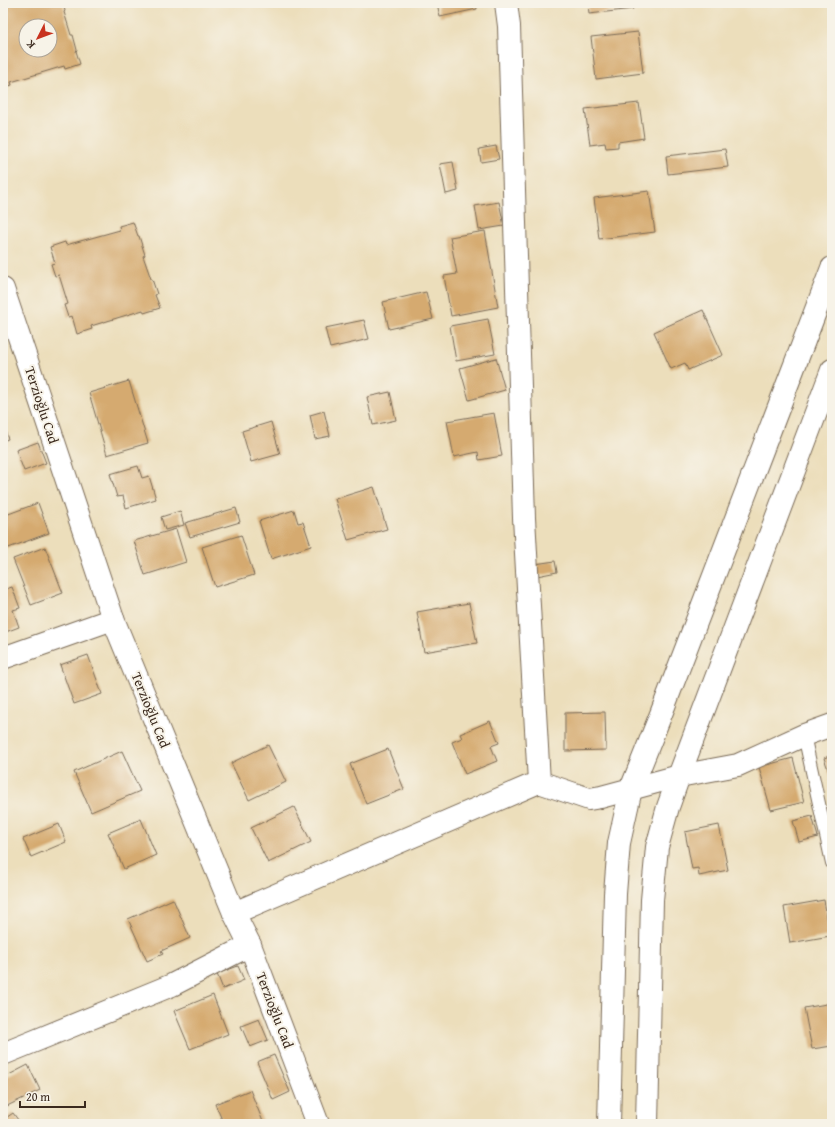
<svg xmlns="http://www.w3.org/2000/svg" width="835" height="1127" font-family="'Gentium Book Plus',serif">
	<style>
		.building { fill: #d5aa6f; fill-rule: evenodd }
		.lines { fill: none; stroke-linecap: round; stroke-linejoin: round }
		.service-casing { stroke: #796955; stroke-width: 14 }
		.minor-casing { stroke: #796955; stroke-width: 24 }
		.tertiary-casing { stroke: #796955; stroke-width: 24 }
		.service { stroke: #fff; stroke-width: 12 }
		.minor { stroke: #fff; stroke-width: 22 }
		.tertiary { stroke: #fff; stroke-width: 22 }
		.labels { text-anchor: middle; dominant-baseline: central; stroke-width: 4; stroke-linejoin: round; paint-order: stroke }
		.street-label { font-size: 14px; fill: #3b2a1e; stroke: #f7f3e8 }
	</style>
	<rect width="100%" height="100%" fill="#f7f3e8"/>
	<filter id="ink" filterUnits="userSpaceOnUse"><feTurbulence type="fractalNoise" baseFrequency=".025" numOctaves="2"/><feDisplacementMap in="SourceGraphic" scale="8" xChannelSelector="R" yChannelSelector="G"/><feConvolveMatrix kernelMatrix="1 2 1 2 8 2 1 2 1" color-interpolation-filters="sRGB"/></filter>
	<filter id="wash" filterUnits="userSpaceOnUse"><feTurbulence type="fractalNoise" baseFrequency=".012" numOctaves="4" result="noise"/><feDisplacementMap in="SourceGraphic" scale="16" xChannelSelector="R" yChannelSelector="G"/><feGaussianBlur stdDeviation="0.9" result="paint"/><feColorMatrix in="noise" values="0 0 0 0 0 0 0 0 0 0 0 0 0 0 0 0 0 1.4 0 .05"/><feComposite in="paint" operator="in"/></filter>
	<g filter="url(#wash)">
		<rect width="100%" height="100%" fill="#ecdebb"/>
		<g id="blocks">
			<!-- building -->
			<g class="building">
				<path d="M3,3H63L65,11L64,12L71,35H73L77,50L76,51L80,64L65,69L64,66L11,82L12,85L3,88ZM26,26H50V50H26Z"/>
				<polygon points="437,3 476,3 477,9 440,17"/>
				<polygon points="588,3 633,3 633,9 589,14"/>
				<polygon points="638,32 643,73 596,79 591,37"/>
				<polygon points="639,103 644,138 618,142 618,147 606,148 605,143 590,145 585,109"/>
				<polygon points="496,146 499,159 481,162 479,149"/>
				<polygon points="725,149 728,167 668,174 666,156"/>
				<polygon points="453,162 458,191 446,194 440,164"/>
				<polygon points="649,191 655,232 599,239 594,198"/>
				<polygon points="499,202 504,226 479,230 475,206"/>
				<polygon points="133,222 138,236 139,236 145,255 143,256 151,279 152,279 157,294 155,295 160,308 144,313 143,310 91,326 92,329 77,334 72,316 68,317 64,305 68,304 59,275 55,276 51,264 55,263 50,247 65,242 66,245 120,230 119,226"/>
				<polygon points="485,231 498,307 451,316 444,276 457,274 450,237"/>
				<polygon points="426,292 433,319 389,329 383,302"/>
				<polygon points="703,310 723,355 688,370 685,363 671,369 654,332"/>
				<polygon points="488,319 495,354 456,361 450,326"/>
				<polygon points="364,320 369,339 330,348 325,328"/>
				<polygon points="496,358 505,390 469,400 460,368"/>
				<polygon points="129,381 148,443 107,455 89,393"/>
				<polygon points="390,392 396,420 373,425 367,397"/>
				<polygon points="324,411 330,436 315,439 310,415"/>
				<polygon points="494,413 502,456 479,460 478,452 454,457 447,421"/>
				<polygon points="271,422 280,454 251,462 242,431"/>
				<polygon points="3,425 8,439 3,441"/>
				<polygon points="38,442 46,463 24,471 16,450"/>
				<polygon points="138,466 142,478 149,476 156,499 126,508 123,496 117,497 110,474"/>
				<polygon points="374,487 387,529 348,540 335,499"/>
				<polygon points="38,503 49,533 3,550 3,516"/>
				<polygon points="236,508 240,522 190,537 185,523"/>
				<polygon points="294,510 298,523 303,522 311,546 271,559 259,521"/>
				<polygon points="180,511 184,525 165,530 161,517"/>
				<polygon points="176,529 186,562 145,575 134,541"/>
				<polygon points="241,535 254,575 215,587 202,547"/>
				<polygon points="45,547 63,593 31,605 13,559"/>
				<polygon points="555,561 557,572 537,576 535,564"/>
				<polygon points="12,587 20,608 13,610 19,627 3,633 3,590"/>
				<polygon points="469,603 477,643 424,652 417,612"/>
				<polygon points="88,655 102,694 74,704 60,665"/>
				<polygon points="605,712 606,750 565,751 565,713"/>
				<polygon points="490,721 499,743 491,746 497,761 465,774 452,742 462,738 460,734"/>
				<polygon points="268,745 286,782 249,800 231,763"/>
				<polygon points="388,749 404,789 366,804 350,764"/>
				<polygon points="122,751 140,791 91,812 74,772"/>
				<polygon points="832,755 832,781 824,758"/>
				<polygon points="793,758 804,802 771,810 759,767"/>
				<polygon points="294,807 311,842 268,863 251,828"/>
				<polygon points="812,816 818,837 799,842 793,821"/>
				<polygon points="141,819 156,855 124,869 108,833"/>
				<polygon points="59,824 66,842 31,857 23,839"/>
				<polygon points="719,825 728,870 699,876 698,868 692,869 685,832"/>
				<polygon points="173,899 190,938 161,951 163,954 147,961 128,919"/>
				<polygon points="824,900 830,936 790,943 784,907"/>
				<polygon points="238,966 244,980 223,989 217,974"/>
				<polygon points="213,995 228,1034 190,1049 174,1011"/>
				<polygon points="832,1003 832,1046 812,1049 804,1008"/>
				<polygon points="259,1019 268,1040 250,1047 241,1026"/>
				<polygon points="274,1055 290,1092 273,1100 257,1062"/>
				<polygon points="28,1065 40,1090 5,1107 3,1103 3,1078"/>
				<polygon points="250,1090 264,1124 224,1124 215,1104"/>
				<polygon points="13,1113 21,1124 4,1124 3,1120"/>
			</g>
		</g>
	</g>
	<g filter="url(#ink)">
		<use href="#blocks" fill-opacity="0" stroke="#796955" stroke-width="1"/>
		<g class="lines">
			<!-- service casing -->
			<g class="service-casing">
				<polyline id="service" points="804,735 832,863"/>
			</g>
			<!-- minor casing -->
			<g class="minor-casing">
				<g id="minor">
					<polyline points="506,3 509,26 524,518 539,782"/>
					<polyline points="3,658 113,619"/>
					<polyline points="234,913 539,782 589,799 601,797 679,776 738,765 804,735 832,725"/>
					<polyline points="3,1054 172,985 250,945"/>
				</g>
			</g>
			<!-- tertiary casing -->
			<g class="tertiary-casing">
				<g id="tertiary">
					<polyline points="3,289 113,619 234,913 250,945 318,1124"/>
					<polyline points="609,1124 615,894 619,843 631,789 661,714 832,268"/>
					<polyline points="647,1124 652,900 657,847 668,807 679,776 832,370"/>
				</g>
			</g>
			<!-- service -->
			<use href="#service" class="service"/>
			<!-- minor -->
			<use href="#minor" class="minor"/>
			<!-- tertiary -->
			<use href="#tertiary" class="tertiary"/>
		</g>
	</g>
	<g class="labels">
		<!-- street labels -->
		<g class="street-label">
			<text transform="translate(42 405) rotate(72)">Terzioğlu Cad</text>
			<text transform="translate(151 710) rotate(68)">Terzioğlu Cad</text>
			<text transform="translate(275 1010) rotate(69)">Terzioğlu Cad</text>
		</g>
	</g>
	<!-- margin -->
	<rect width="835" height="1127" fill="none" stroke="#f7f3e8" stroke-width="16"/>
	<!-- north arrow -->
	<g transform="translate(38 38) rotate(228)"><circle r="19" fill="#f7f3e8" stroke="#aca397"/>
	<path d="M0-3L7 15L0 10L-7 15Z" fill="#c8321e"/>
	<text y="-6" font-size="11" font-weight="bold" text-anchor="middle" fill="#3b2a1e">K</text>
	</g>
	<!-- scale -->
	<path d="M20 1101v6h65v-6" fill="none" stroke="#3b2a1e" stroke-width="2"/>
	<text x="26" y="1101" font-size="12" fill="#3b2a1e" stroke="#f7f3e8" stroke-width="3" paint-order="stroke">20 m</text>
</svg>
